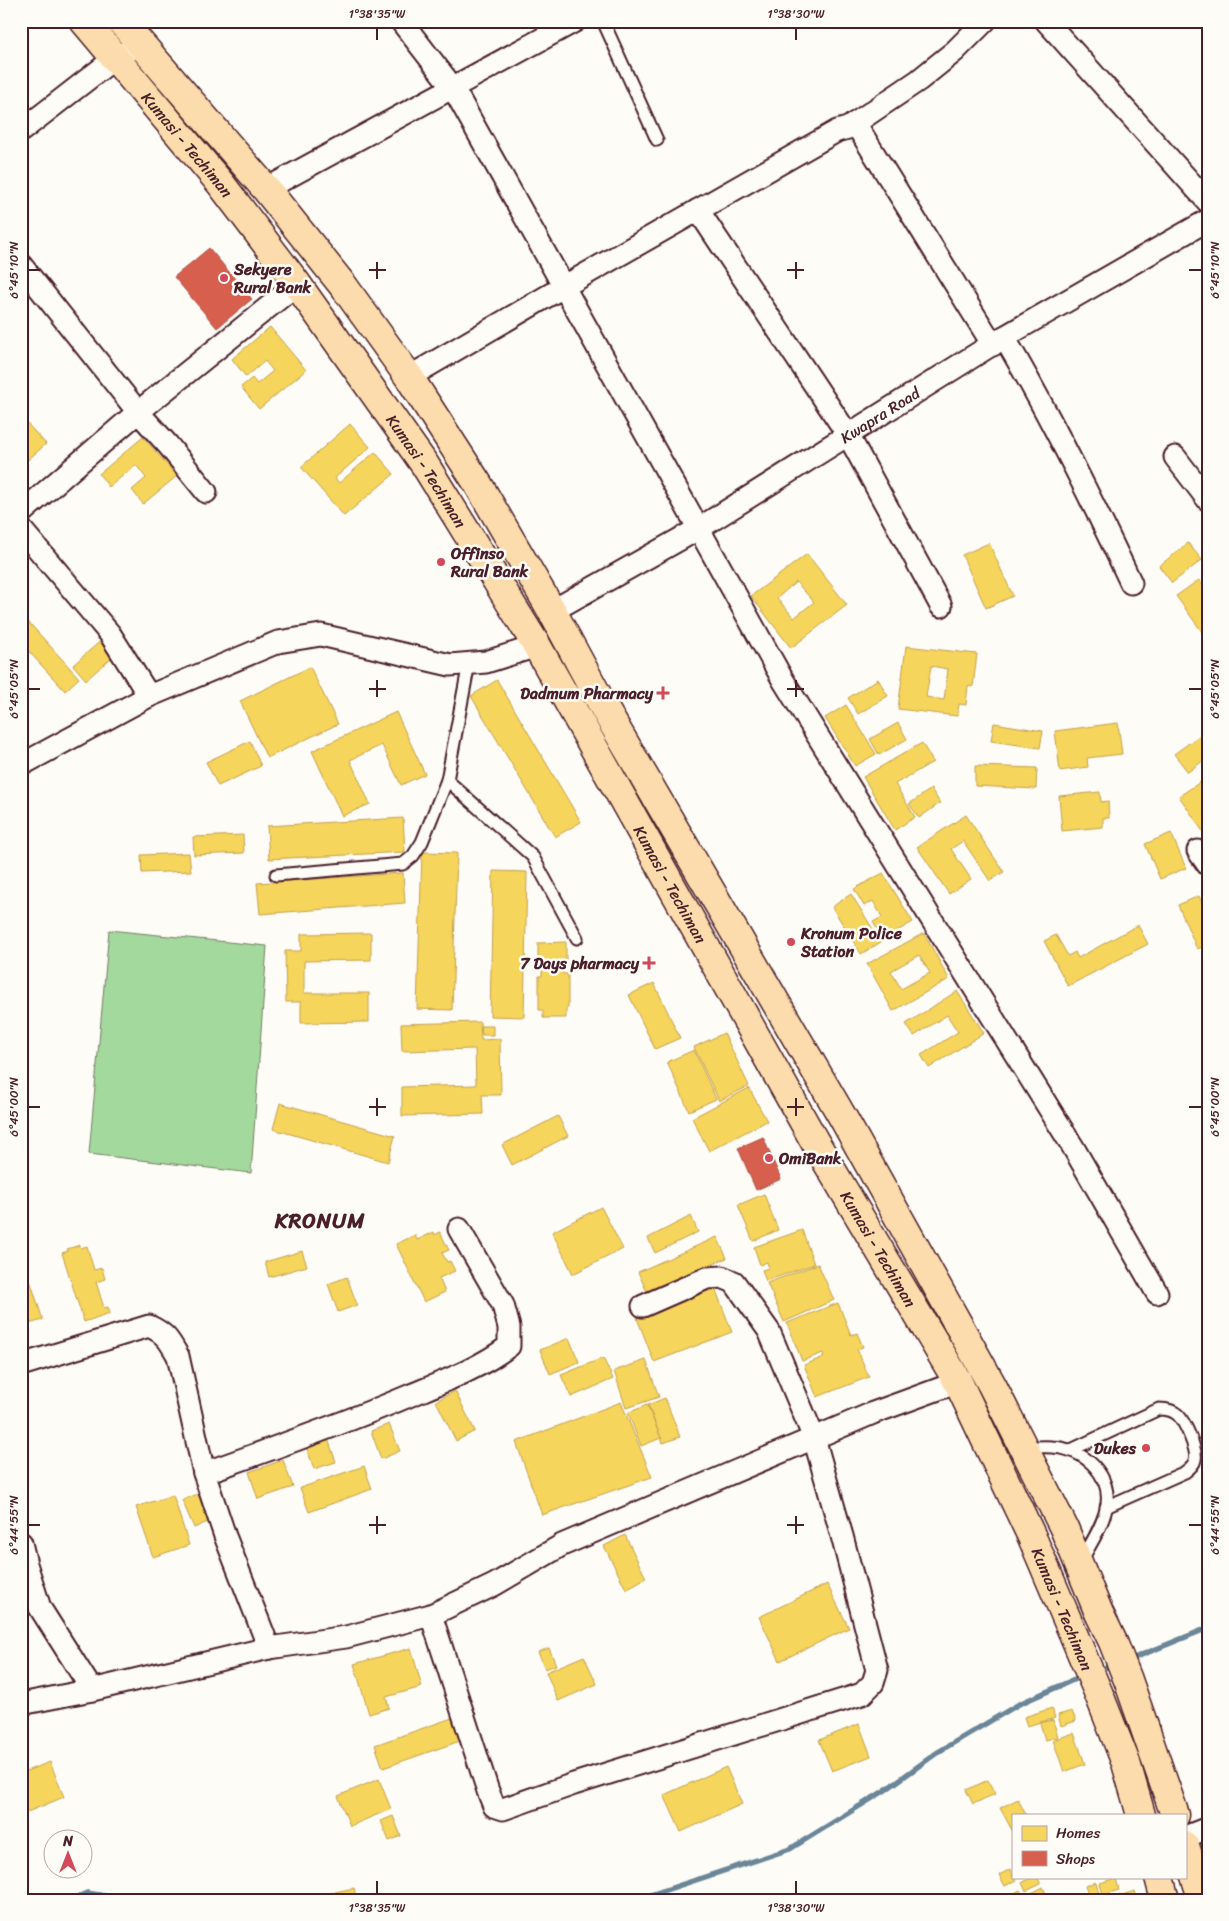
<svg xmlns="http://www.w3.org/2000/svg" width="1229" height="1921" font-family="Sriracha,sans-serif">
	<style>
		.green { fill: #a3d99d; stroke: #767c64 }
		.homes { fill: #f6d55c; stroke: #c29e4d; fill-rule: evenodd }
		.shops { fill: #d6604d; stroke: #ac4c43 }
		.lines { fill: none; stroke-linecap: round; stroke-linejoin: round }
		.stream { stroke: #6b8698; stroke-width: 5.5 }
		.service-casing { stroke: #4a1f2b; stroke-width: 15 }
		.minor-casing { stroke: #4a1f2b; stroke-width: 25 }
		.trunk-casing { stroke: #4a1f2b; stroke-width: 31 }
		.service { stroke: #fdfcf7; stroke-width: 11 }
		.minor { stroke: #fdfcf7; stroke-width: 21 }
		.trunk { stroke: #fcdcac; stroke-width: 28 }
		.ticks { fill: none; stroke: #4a1f2b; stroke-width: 2 }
		.poi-dot { fill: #d1495b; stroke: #fdfcf7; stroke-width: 2 }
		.labels { text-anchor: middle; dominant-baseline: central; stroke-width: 5; stroke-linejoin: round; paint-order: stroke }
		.street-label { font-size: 16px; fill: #4a1f2b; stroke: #fdfcf7 }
		.poi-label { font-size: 16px; font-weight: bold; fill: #4a1f2b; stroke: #fdfcf7; text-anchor: start }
		.district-label { font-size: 21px; font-weight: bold; letter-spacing: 1px; fill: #4a1f2b; stroke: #fdfcf7 }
		.neatline { fill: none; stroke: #4a1f2b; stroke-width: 2 }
		.ticks-label { font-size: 12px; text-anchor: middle; fill: #4a1f2b }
	</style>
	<rect width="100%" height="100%" fill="#fdfcf7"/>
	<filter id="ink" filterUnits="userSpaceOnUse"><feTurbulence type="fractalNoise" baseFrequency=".02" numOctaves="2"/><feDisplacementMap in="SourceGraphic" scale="10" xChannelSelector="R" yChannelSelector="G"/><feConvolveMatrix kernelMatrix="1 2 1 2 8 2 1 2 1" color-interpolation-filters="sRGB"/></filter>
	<g filter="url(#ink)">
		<!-- green -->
		<polygon class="green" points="109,930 267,946 251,1173 89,1154"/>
		<!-- homes -->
		<g class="homes">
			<polygon points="270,327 306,370 259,409 241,387 252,378 257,384 273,371 265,361 246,377 232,359"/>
			<polygon points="21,417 46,444 21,466"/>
			<polygon points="350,424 370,447 335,478 339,483 375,452 394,474 344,516 301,467"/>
			<polygon points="143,437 177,476 143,504 132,490 146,478 136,465 109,487 99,474"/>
			<polygon points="989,543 1013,596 986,608 962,555"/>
			<polygon points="1188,543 1202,560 1172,583 1159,566"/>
			<path d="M807,554L847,605L791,648L751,596ZM796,582L814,602L794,618L777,598Z"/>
			<polygon points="1199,580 1208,591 1208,640 1176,596"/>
			<polygon points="22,615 79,678 65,691 21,643"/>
			<polygon points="105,637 118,652 86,680 73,665"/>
			<path d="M906,646L977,654L973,687L968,686L966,705L959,704L957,716L898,709ZM931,666L948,669L944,700L926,697Z"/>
			<polygon points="310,667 338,724 267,758 240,701"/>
			<polygon points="878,679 888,696 858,714 848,698"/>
			<polygon points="497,680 581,822 555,837 471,696"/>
			<polygon points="846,705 876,754 855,766 825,718"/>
			<polygon points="396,712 425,774 401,785 382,745 350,760 370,804 342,816 312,751"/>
			<polygon points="898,723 907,739 879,755 870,739"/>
			<polygon points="994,723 1043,731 1040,748 991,741"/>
			<polygon points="1118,723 1122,754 1087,758 1088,767 1060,771 1055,731"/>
			<polygon points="1207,730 1208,757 1188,772 1174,754"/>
			<polygon points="250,741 261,766 218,786 206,762"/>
			<polygon points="922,743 933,762 895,784 915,817 895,830 863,777"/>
			<polygon points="975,766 1037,768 1036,789 975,786"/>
			<polygon points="1208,777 1208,839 1179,796"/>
			<polygon points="931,789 940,803 919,818 909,804"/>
			<polygon points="1100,792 1101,802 1108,801 1109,818 1103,818 1103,827 1062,831 1059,796"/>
			<polygon points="966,815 1004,872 990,881 963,841 951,849 971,879 949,894 917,847"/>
			<polygon points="403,818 405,852 269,859 267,826"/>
			<polygon points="1171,833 1186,868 1160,879 1145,844"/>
			<polygon points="243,835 244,853 194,855 193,837"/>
			<polygon points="422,852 457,853 452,1010 417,1009"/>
			<polygon points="189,853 191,871 142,873 141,855"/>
			<polygon points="493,871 527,872 524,1017 490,1016"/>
			<polygon points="403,873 405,903 260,914 257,883"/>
			<polygon points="883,873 913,922 883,939 873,922 882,917 873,901 864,906 854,889"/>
			<polygon points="851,894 881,942 861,954 832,907"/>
			<polygon points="1199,896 1208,915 1208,945 1197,949 1178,905"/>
			<polygon points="1138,925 1148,944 1068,986 1044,941 1056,935 1068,956 1075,952 1078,958"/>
			<polygon points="371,933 371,960 304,961 304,993 369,993 369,1022 301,1023 301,1002 286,1002 285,951 301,951 301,934"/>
			<path d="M924,933L949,979L893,1011L867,964ZM919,955L930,973L901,989L891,971Z"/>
			<polygon points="566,942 566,960 563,960 563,974 568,974 568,1008 566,1008 566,1018 543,1018 543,1010 539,1010 539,976 542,976 542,961 538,961 538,943"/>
			<polygon points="654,983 680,1038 655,1049 629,995"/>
			<polygon points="957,991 984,1033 929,1068 921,1055 958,1032 947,1015 914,1036 906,1024"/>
			<polygon points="480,1022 481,1040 500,1039 501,1095 482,1095 483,1114 402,1116 402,1087 476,1085 475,1049 402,1051 401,1024"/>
			<polygon points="481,1026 493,1026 493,1035 482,1035"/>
			<polygon points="724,1033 749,1086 719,1101 694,1047"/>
			<polygon points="694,1050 716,1099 689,1111 667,1062"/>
			<polygon points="749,1088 767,1121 709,1151 692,1118"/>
			<polygon points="280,1103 395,1136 388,1162 273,1129"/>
			<polygon points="558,1116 568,1136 512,1165 502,1145"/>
			<polygon points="764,1194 778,1230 753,1241 738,1205"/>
			<polygon points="601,1207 623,1249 573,1274 552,1232"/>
			<polygon points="691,1216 698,1232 655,1253 648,1238"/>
			<polygon points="802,1230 814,1264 766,1281 762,1270 769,1268 767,1262 760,1265 754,1247"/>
			<polygon points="434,1232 435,1235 440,1232 449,1250 442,1253 447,1262 450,1261 455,1271 439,1278 445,1292 424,1302 396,1244 415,1235 417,1240"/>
			<polygon points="717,1237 727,1258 693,1272 683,1286 680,1278 647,1292 638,1272"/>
			<polygon points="80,1245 81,1248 87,1246 94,1270 102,1268 105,1279 96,1282 104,1308 108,1307 110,1313 84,1322 62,1253 68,1251 67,1249"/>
			<polygon points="302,1251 307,1266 269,1277 265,1262"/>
			<polygon points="818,1264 834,1300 784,1322 767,1283"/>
			<polygon points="29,1277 43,1320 21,1326 21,1280"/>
			<polygon points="347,1277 357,1305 338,1312 328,1284"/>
			<polygon points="715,1288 732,1332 654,1362 637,1318"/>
			<polygon points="838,1303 851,1335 857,1333 863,1347 857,1349 869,1377 817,1397 804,1365 824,1357 823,1353 802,1361 787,1323"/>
			<polygon points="569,1338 579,1362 550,1374 540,1350"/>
			<polygon points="603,1358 613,1379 571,1397 561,1375"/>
			<polygon points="646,1360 659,1397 626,1408 614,1371"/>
			<polygon points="455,1391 475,1431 456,1441 436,1401"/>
			<polygon points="665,1398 680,1437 663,1443 648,1405"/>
			<polygon points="621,1402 652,1477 542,1515 516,1442"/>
			<polygon points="647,1405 661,1438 641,1446 628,1413"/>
			<polygon points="389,1424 400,1451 381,1459 371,1431"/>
			<polygon points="327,1436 336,1462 314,1469 305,1443"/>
			<polygon points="283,1460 293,1487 258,1499 249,1472"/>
			<polygon points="364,1466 372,1489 309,1512 300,1488"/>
			<polygon points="198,1494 210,1521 194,1528 182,1500"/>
			<polygon points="173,1495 189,1545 153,1557 136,1507"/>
			<polygon points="625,1535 646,1578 626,1589 604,1546"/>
			<polygon points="827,1584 849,1628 780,1661 759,1617"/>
			<polygon points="411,1648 422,1687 386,1697 389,1708 369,1714 354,1664"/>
			<polygon points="549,1648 556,1665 545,1669 538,1652"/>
			<polygon points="584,1656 597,1684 558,1701 546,1672"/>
			<polygon points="1052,1708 1055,1718 1027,1726 1024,1717"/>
			<polygon points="1072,1711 1076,1721 1061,1726 1058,1715"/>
			<polygon points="452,1718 460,1741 383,1768 375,1745"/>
			<polygon points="1053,1720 1058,1737 1045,1740 1040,1723"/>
			<polygon points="859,1724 871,1756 832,1771 819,1740"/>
			<polygon points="1074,1733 1085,1764 1064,1772 1053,1740"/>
			<polygon points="50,1762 64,1797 25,1813 21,1803 21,1773"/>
			<polygon points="726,1767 742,1804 681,1832 664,1795"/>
			<polygon points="379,1779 391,1809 350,1826 338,1796"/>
			<polygon points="988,1780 995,1794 973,1804 966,1790"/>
			<polygon points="1018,1799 1026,1815 1013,1815 1013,1832 1000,1808"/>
			<polygon points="393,1816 401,1836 389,1841 381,1821"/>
			<polygon points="1011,1869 1013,1877 1015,1877 1017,1880 1005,1886 999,1875"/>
			<polygon points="1032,1877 1037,1877 1041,1884 1026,1891 1022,1883"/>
			<polygon points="1116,1878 1119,1890 1103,1895 1100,1883"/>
			<polygon points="1096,1882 1100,1896 1090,1900 1085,1886"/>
			<polygon points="1043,1887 1047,1896 1040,1900 1030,1900 1028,1895"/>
			<polygon points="354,1888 357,1900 326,1900 325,1894"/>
			<polygon points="1020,1890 1025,1900 1011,1900 1009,1896"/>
			<polygon points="1135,1891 1138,1900 1113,1900 1112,1898"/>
		</g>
		<!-- shops -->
		<g class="shops">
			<polygon points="209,248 252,299 217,328 174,277"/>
			<polygon points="763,1137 781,1179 756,1190 738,1148"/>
		</g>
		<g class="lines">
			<!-- stream -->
			<g class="stream">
				<polyline points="1129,1660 1208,1628"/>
				<polyline points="1096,1671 1115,1664"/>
				<polyline points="71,1900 87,1893 131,1900"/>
				<polyline points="635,1900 790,1849 884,1791 938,1752 1019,1704 1082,1676"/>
			</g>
			<!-- service casing -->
			<g class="service-casing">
				<g id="service">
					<polyline points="603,21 657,140"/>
					<polyline points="447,780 533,857 577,938"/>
					<polyline points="276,875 403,864 413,856 422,842 447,780 469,663"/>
					<path d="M1025,1448C1034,1447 1044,1446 1052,1447C1084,1448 1114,1476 1106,1509C1102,1527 1090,1545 1081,1561"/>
					<path d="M1071,1450L1159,1409C1166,1409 1173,1410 1178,1415C1185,1422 1198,1451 1195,1460C1194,1465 1189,1469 1185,1472L1106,1507"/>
				</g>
			</g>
			<!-- minor casing -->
			<g class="minor-casing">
				<g id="minor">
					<polyline points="401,21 453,88 783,680 1073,1147 1157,1293"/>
					<polyline points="1046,21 1208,202"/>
					<polyline points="855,123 993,345"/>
					<polyline points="21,131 115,58 127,52"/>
					<polyline points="266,189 575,21"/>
					<polyline points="698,210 848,435 941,606"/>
					<polyline points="21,265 138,412 168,445 206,492"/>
					<path d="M1004,337C1051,417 1092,500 1131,583"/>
					<polyline points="409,377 563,287 837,131 848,128 919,80 955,51 985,21"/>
					<polyline points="1175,457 1208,500"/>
					<polyline points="21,513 138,412 297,284"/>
					<polyline points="21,529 110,634 149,696"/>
					<path id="s1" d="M552,611L698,529L1004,337L1208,220"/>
					<polyline points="21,765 149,696 278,642 321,635 450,665 486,662 537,646"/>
					<polyline points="1198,851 1208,865"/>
					<path d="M21,1365L149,1326C166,1334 169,1340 178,1356L204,1473L225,1536L269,1648"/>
					<path d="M204,1473C274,1448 343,1424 411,1395C445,1381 480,1368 509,1346V1327L503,1305L459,1229"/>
					<polyline points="21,1543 26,1564 40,1608 92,1690"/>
					<polyline points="431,1615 488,1791 494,1806 503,1809 574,1784 862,1694 873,1683 877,1670 842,1536 814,1438 769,1331 734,1282 722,1277 707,1278 643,1306"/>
					<polyline points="21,1704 92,1690 269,1648 346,1637 431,1615 494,1585 562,1545 873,1413 958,1382"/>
					<polyline points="1185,1837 1208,1828"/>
				</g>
			</g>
			<!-- trunk casing -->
			<g class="trunk-casing">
				<g id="trunk">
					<path id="s2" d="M84,21L221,184L297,284L425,465L537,646L815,1142L958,1382L1031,1535L1098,1692L1126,1763L1141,1815"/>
					<polyline points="121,21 266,189 345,288 409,377 478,484 552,611 607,713 842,1116 992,1385 1064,1528 1099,1613 1113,1642 1128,1680 1175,1815"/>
					<polyline points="1185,1846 1203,1900"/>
					<polyline points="1159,1877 1165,1900"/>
				</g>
			</g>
			<!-- service -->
			<use href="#service" class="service"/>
			<!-- minor -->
			<use href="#minor" class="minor"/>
			<!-- trunk -->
			<use href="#trunk" class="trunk"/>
		</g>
	</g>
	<!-- ticks -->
	<path class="ticks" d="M377,28V40M796,28V40M377,262V279M796,262V279M28,270H40M369,270H386M787,270H804M1189,270H1202M377,680V697M796,680V697M28,689H40M369,689H386M787,689H804M1189,689H1202M377,1098V1116M796,1098V1116M28,1107H40M369,1107H386M787,1107H804M1189,1107H1202M377,1516V1534M796,1516V1534M28,1525H40M369,1525H386M787,1525H804M1189,1525H1202M377,1881V1894M796,1881V1894"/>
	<!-- markers -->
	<g class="poi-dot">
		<circle cx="224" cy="278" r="5"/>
		<circle cx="441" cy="562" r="5"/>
		<path d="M660.5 685.5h5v5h5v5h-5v5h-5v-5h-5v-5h5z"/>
		<circle cx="791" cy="942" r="5"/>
		<path d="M646.5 955.5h5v5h5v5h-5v5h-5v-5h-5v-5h5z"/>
		<circle cx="769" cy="1158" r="5"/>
		<circle cx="1146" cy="1448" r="5"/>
	</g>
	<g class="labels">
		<!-- street labels -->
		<g class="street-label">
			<text stroke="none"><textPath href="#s2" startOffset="161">Kumasi - Techiman</textPath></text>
			<text stroke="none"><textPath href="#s1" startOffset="382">Kwapra Road</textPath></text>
			<text stroke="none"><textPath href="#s2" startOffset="566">Kumasi - Techiman</textPath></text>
			<text stroke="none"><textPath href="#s2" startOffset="1046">Kumasi - Techiman</textPath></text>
			<text stroke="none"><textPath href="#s2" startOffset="1466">Kumasi - Techiman</textPath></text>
			<text stroke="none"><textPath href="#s2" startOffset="1871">Kumasi - Techiman</textPath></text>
		</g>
		<!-- poi labels -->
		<g class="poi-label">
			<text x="234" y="269">Sekyere<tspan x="234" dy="18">Rural Bank</tspan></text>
			<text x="451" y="553">Offinso<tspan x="451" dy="18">Rural Bank</tspan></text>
			<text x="653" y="693" text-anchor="end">Dadmum Pharmacy</text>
			<text x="801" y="933">Kronum Police<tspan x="801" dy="18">Station</tspan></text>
			<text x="639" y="963" text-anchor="end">7 Days pharmacy</text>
			<text x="779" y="1158">OmiBank</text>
			<text x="1136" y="1448" text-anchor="end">Dukes</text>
		</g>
		<!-- district labels -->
		<g class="district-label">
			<text x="320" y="1221">KRONUM</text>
		</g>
	</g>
	<!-- margin -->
	<rect width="1229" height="1921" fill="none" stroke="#fdfcf7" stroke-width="55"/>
	<!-- legend -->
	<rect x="1012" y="1814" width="175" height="65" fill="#fdfcf7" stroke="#b5a4a5"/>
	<rect x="1022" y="1826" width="25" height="15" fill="#f6d55c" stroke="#b5a4a5"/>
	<text x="1056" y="1838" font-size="15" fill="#4a1f2b">Homes</text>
	<rect x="1022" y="1851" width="25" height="15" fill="#d6604d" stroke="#b5a4a5"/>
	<text x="1056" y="1864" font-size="15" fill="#4a1f2b">Shops</text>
	<!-- north arrow -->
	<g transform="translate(68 1854)"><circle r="24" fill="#fdfcf7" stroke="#b5a4a5"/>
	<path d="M0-4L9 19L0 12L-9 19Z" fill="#d1495b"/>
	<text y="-8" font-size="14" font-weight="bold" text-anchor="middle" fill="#4a1f2b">N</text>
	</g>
	<rect x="28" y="28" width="1174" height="1866" class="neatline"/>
	<g class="ticks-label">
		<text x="377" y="18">1°38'35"W</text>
		<text x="796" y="18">1°38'30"W</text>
		<text transform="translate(14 270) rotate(-90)" y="4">6°45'10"N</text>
		<text transform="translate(1215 270) rotate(-90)" y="4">6°45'10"N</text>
		<text transform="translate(14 689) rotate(-90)" y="4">6°45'05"N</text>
		<text transform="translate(1215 689) rotate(-90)" y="4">6°45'05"N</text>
		<text transform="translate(14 1107) rotate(-90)" y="4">6°45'00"N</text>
		<text transform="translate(1215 1107) rotate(-90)" y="4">6°45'00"N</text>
		<text transform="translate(14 1525) rotate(-90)" y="4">6°44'55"N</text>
		<text transform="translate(1215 1525) rotate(-90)" y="4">6°44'55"N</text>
		<text x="377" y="1912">1°38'35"W</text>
		<text x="796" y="1912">1°38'30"W</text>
	</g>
</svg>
